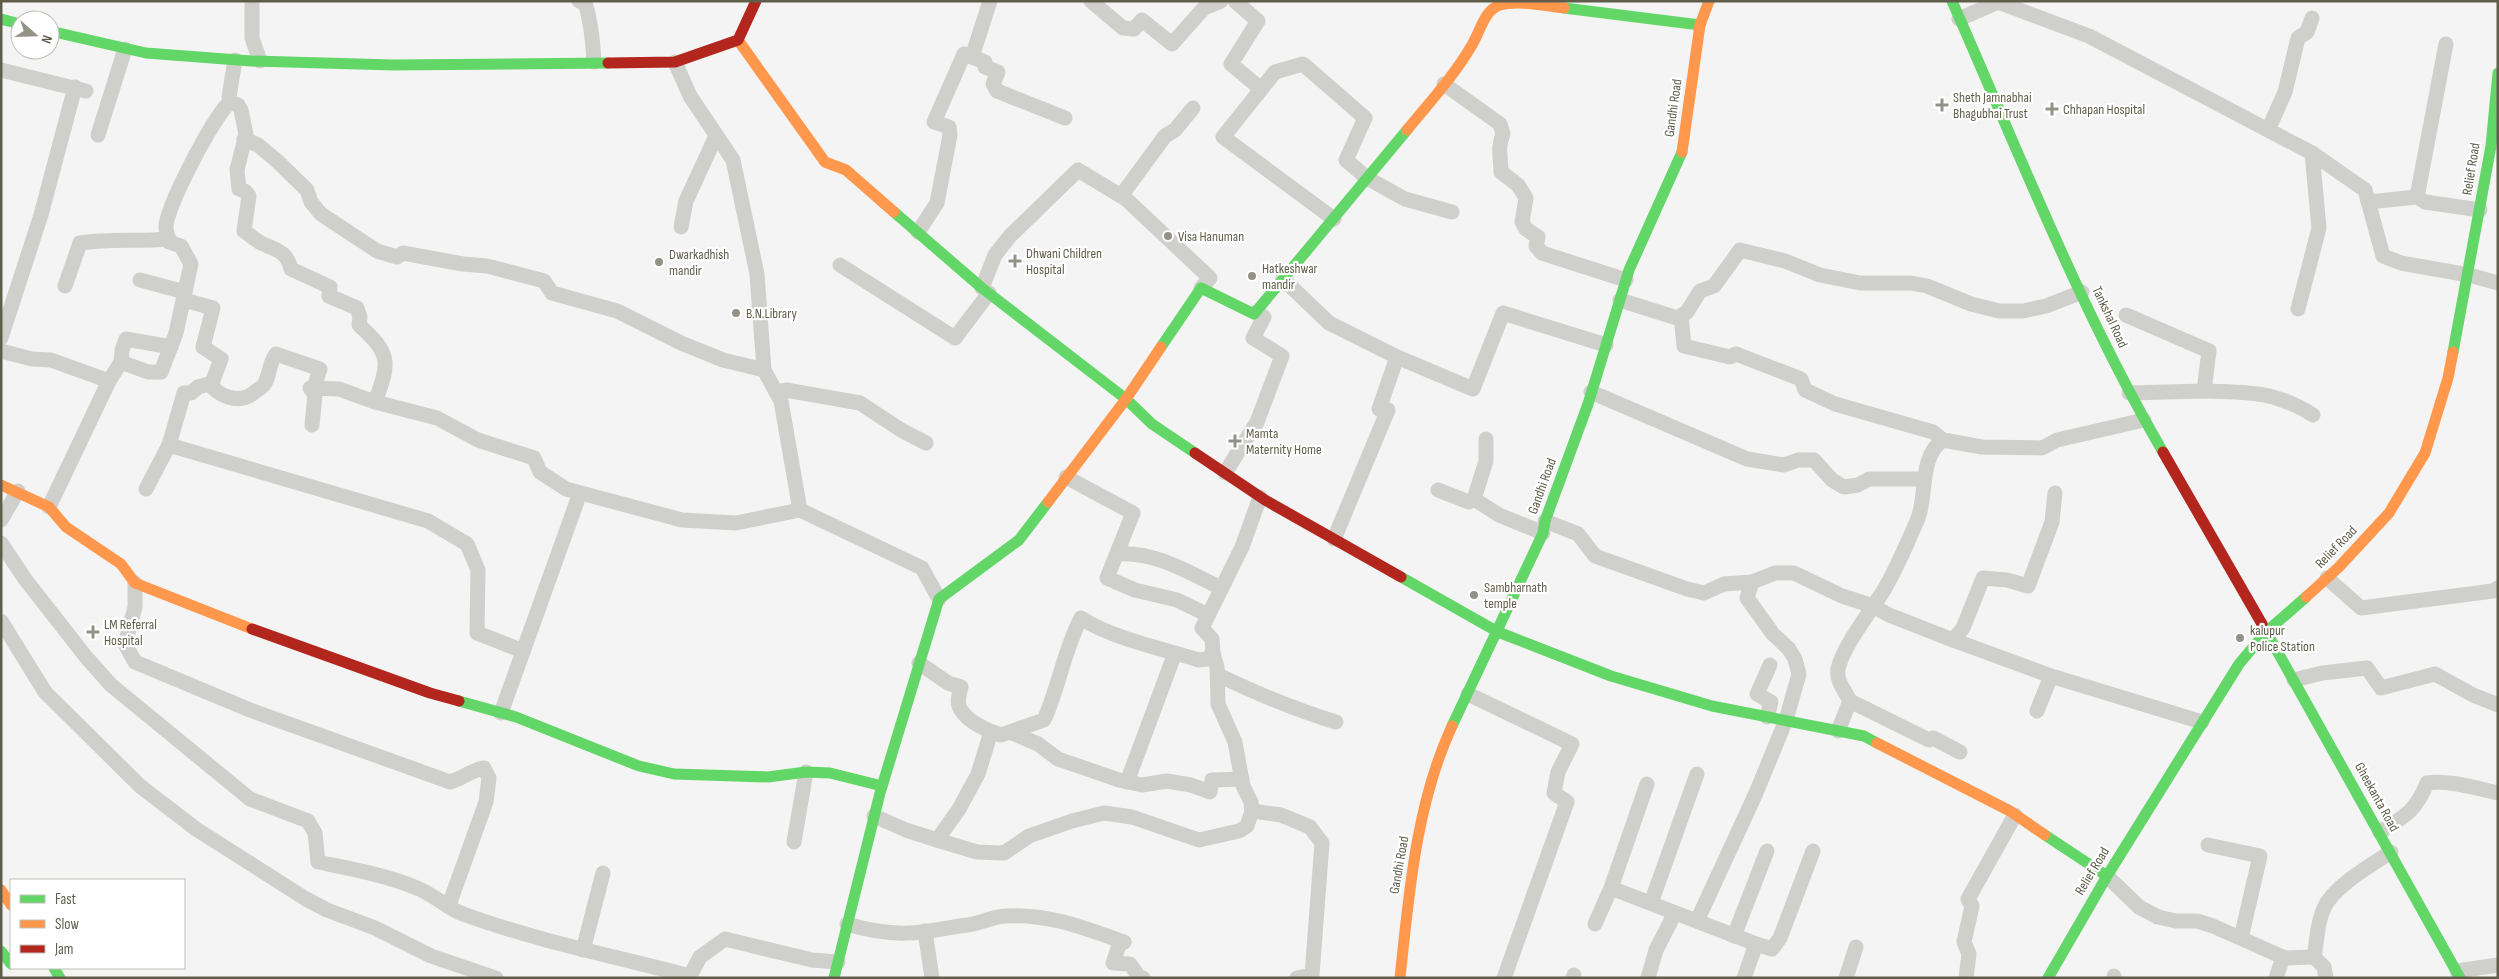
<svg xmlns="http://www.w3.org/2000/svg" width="2499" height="979" font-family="'Sofia Sans Condensed',sans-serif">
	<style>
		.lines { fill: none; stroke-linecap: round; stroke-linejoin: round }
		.street { stroke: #cfcfcb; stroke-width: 15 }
		.fast { stroke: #63d668; stroke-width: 11 }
		.slow { stroke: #ff974d; stroke-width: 11 }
		.jam { stroke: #b3261e; stroke-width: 11 }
		.poi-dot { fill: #949286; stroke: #fff; stroke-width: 2 }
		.labels { text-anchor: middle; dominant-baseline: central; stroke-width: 4.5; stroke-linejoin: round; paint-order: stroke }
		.poi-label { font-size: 14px; fill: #605e4b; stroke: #fff; text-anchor: start }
		.street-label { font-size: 14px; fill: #605e4b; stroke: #fff }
	</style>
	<rect width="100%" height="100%" fill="#f4f4f4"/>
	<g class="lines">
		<!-- street -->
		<g class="street">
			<polyline points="252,1 252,38 260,61"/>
			<path d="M579,1L585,2C591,22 593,41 594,62"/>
			<polyline points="1091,1 1123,28 1134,29 1142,20 1172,44 1204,8 1221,1"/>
			<polyline points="1235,1 1258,21 1231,64 1261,89"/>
			<polyline points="1959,19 1998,2 2089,36 2312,153 2365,190 2383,256 2401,263 2469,275 2498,283"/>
			<polyline points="972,57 985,62 985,67 998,72 993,84 997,91 1065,118"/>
			<path d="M235,60L229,97L230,102L238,105L241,110L246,134L237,170L239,189L245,191L249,196L244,231C250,235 255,240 261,243C276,250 287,251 291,269L330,287L329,296L357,308L360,317L359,325C391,354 390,362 375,402L437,418L478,440L534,458L540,472L566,489L682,520L736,523L800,510"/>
			<polyline points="675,62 690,96 733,160 757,274 764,370 781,401 800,510 922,568 939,599"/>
			<polyline points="1,70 86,91"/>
			<path d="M1444,84L1500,124L1503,134C1497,149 1501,157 1501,172L1518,185L1526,198L1522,222L1526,229L1538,237L1536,246L1542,253L1626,280"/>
			<polyline points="2268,130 2285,92 2298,38 2307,32 2312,18"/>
			<polyline points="98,135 125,49"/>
			<polyline points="244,139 258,145 276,160 307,190 311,202 321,214 377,251 397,257 403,253 463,264 487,266 537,279 544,281 552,293 617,311 681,343 723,360 764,370"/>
			<polyline points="1121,196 1165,136 1175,130 1193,108"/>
			<polyline points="2417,197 2446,44"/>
			<polyline points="2368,202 2417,197 2425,202 2480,210"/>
			<polyline points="1334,219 1223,137 1275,72 1303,64 1365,118 1346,160 1367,178 1405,199 1452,212"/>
			<polyline points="681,227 686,201 716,136"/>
			<polyline points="918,232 937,203 950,135 949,127 934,122 964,54 972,57 990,1"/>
			<polyline points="840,265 955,338 989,293"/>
			<polyline points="1283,279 1329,323 1397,357 1473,389 1503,313 1606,345"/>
			<polyline points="140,280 185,292"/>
			<path d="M65,286L80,243C111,238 138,242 169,239"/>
			<polyline points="982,288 995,255 1010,236 1078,170 1126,199 1210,278 1201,288"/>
			<path d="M184,300L213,308L203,347L221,359L211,386C224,399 242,404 256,391C259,389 263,387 265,383C270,374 269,363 276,354L320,369L314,388"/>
			<polyline points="1620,300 1677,318 1687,312 1700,291 1714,286 1740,250 1785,261 1820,275 1860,283 1911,283 1927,286 1971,304 1999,311 2023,311 2046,306 2082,292"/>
			<polyline points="2298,309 2319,228 2312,153"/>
			<polyline points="2126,315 2209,351 2204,391 2129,393"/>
			<polyline points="1681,316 1684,346 1730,357 1736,354 1801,379 1805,390 1835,404 1933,432 1943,440 1982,447 2042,448 2057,440 2144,420"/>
			<polyline points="1,338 41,215 75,87"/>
			<path d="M1,351L32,359L51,360L109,381L121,362L148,372H161L176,333L191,264L181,246L169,242C168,237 166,231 166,227C166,207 214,116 230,102"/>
			<polyline points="121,362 122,350 126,339 171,347"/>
			<path d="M2204,391C2248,392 2275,391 2313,415"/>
			<polyline points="776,392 786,390 860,403 901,430 926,443"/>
			<polyline points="1591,392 1747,459 1784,465 1798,460 1814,460 1832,480 1844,487 1858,485 1869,479 1924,479"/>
			<polyline points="312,425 315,395 310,388 339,389 375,402"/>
			<polyline points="1486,439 1486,461 1474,499 1499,515 1543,533"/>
			<polyline points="169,445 428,521 467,544 478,570 477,633 523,651"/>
			<polyline points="1225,473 1257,422 1282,356 1253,338 1264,317 1256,312"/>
			<polyline points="1066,477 1133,513 1107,578 1135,590 1177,600 1208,615"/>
			<polyline points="146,489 169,445 184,393 191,393 198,387 212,383"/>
			<polyline points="1438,490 1469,502 1474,499"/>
			<polyline points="49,507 109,381"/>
			<polyline points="1,520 18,491"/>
			<polyline points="1545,521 1578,534 1595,556 1687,589 1704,593 1724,584 1752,582"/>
			<polyline points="1334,539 1388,410 1379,409 1397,357"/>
			<path d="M1,543L25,579L86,657L111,685L250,799L308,821L315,833L318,862C351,869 386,875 417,888C433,894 450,910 463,914C537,941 614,956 690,976L700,957L725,939L812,960L838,962"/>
			<path d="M1117,554C1155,551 1188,572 1221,588"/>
			<polyline points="2327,578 2361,608 2493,591 2498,588"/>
			<path d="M135,583V607L125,644L135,662L250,710L450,782C462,779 471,770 484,768L489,778L486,802L449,905"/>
			<polyline points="1,621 45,692 140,786 196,829 306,899 327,910 375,928 431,956 496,978"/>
			<polyline points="1953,640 2051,676"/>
			<path d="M919,663L948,683L961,687C959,695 956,703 961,710C968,722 988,731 1001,735L1044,720C1059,687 1064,650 1081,618C1111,638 1163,649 1199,660L1207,659L1213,653L1212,639L1202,628L1242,547L1260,497"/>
			<path d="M1218,675C1256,693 1295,710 1336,722"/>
			<polyline points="2294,680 2322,673 2367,668 2381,688 2435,674 2473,695 2498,705"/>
			<polyline points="1468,694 1572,744 1558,772 1554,793 1567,802 1504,978"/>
			<polyline points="1850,701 1929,740 1933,738 1960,752"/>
			<polyline points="2037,711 2051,676 2202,722"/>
			<polyline points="501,713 580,493"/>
			<polyline points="1767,717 1771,702 1757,694 1770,665"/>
			<path d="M1838,731L1850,701C1845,691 1836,681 1838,669C1842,648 1870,612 1882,593C1896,571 1906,545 1917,521C1928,497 1918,457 1943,440"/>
			<polyline points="1010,732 1038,744 1058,759 1119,780 1142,785 1167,781 1191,785 1210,792 1212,780 1242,779"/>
			<polyline points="1127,782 1175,653"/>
			<polyline points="1252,811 1281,815 1310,827 1322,843 1312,975 1297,978"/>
			<polyline points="874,816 906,830 937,840 959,809 978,774 991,732"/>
			<path d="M2380,832C2404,817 2416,811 2427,783C2451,780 2475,788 2498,793"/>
			<polyline points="937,840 977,852 1004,853 1029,836 1072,821 1104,813 1132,817 1199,840 1239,831 1247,826 1252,811 1251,802 1243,786 1235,742 1218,704 1217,667 1213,653"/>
			<polyline points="794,842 806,772"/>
			<polyline points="2208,845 2260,856 2241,938"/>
			<path d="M2107,876L2139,907L2158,917L2176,921H2197L2213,926L2285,958L2314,957C2317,942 2317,922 2324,908C2334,886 2371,865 2391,852"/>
			<polyline points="1611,888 1756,944 1744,978"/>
			<polyline points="1651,903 1697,774"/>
			<polyline points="1697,921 1756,793 1786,720 1799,674 1795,659 1789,649 1773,634 1747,598 1752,582 1775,573 1794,573 1842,596 1873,606 1889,615 1953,640 1963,628 1983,578 2007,580 2028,586 2052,522 2055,493"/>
			<path d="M847,924C867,930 887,934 908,933C928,933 948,927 968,925C981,923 992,917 1005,916C1048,913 1085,928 1124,942"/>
			<polyline points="1595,924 1611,888 1647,784"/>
			<polyline points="925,931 932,978"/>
			<polyline points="1734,936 1767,851"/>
			<polyline points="1124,942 1119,945 1113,963 1130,964 1139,977 1143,978"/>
			<polyline points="1756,944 1772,949 1780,938 1813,851"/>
			<polyline points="583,950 603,873"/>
			<polyline points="2314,957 2324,967 2326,978"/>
			<polyline points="2457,971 2498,965"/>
			<polyline points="1573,978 1574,975"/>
			<polyline points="1648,978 1656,950 1675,913"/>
			<polyline points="1846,978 1856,947"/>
			<polyline points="1966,978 1969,954 1964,942 1972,906 1968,899 2015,815"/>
			<polyline points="2114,978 2114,976"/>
			<polyline points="2276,978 2283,957"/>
		</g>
		<!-- fast -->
		<g class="fast">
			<path d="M1952,1C2019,153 2080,309 2163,452"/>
			<polyline points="1564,8 1700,25"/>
			<polyline points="1,19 20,24"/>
			<polyline points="50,31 146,53 251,61 393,65 608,63"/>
			<polyline points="894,212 982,288 1126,399 1152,424 1195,453"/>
			<polyline points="1161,347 1201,288 1254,314 1407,130"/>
			<polyline points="2453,352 2491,146 2498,73"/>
			<polyline points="1401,577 1498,632 1611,676 1712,706 1864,736 1877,743"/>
			<polyline points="2262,624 2460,978"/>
			<polyline points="459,701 516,717 639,766 674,774 768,777 806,772 830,773 882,786"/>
			<polyline points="1452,726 1543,533 1545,521 1588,404 1629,270 1682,152"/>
			<polyline points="2045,835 2107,876"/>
			<polyline points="1,951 11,964"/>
			<polyline points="54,968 60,978"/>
			<polyline points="834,978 880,793 939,599 1019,540 1048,502"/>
			<polyline points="2048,978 2107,876 2239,664 2265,633 2306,597"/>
		</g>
		<!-- slow -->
		<g class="slow">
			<polyline points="738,40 825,162 846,170 894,212"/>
			<path d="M1407,130C1429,103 1454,76 1472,45C1480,32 1484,10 1500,5C1519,0 1545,6 1564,8"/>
			<polyline points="1682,152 1700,25 1709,1"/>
			<polyline points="1,485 49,507 66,527 121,564 135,583 252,629"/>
			<polyline points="1048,502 1126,399 1161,347"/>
			<polyline points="2306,597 2339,567 2389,513 2425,453 2448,378 2453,352"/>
			<polyline points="1877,743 2010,811 2045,835"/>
			<polyline points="1,890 11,905"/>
			<path d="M1400,978C1409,893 1416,804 1452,726"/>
		</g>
		<!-- jam -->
		<g class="jam">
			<polyline points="608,63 675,62 738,40 756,1"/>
			<polyline points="2163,452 2262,624"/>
			<polyline points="1195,453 1265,500 1401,577"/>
			<polyline points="252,629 430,693 459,701"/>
		</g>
	</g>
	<!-- markers -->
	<g class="poi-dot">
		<path d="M1939.5 97.5h5v5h5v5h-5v5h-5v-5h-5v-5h5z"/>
		<path d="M2049.5 101.5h5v5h5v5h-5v5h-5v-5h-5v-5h5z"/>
		<circle cx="1168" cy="236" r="5"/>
		<path d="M1012.5 253.5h5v5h5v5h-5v5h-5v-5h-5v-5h5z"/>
		<circle cx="659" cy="262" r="5"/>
		<circle cx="1252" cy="276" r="5"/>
		<circle cx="736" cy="313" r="5"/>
		<path d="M1232.5 433.5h5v5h5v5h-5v5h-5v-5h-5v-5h5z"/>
		<circle cx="1474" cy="595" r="5"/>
		<path d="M90.5 624.5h5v5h5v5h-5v5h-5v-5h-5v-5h5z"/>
		<circle cx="2240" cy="638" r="5"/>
	</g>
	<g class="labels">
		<!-- poi labels -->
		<g class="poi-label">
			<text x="1953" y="97">Sheth Jamnabhai<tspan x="1953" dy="16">Bhagubhai Trust</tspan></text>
			<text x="2063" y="109">Chhapan Hospital</text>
			<text x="1178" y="236">Visa Hanuman</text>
			<text x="1026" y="253">Dhwani Children<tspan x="1026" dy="16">Hospital</tspan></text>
			<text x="669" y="254">Dwarkadhish<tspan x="669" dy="16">mandir</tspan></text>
			<text x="1262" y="268">Hatkeshwar<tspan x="1262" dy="16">mandir</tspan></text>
			<text x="746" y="313">B.N.Library</text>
			<text x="1246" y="433">Mamta<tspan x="1246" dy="16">Maternity Home</tspan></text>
			<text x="1484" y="587">Sambharnath<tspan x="1484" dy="16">temple</tspan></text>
			<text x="104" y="624">LM Referral<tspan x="104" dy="16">Hospital</tspan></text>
			<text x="2250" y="630">kalupur<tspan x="2250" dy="16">Police Station</tspan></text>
		</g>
		<!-- street labels -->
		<g class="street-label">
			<text transform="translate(1673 108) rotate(-82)">Gandhi Road</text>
			<text transform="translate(2471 169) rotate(-81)">Relief Road</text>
			<text transform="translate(2110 317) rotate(65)">Tankshal Road</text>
			<text transform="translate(1542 486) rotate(-70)">Gandhi Road</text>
			<text transform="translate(2336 547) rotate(-46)">Relief Road</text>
			<text transform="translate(2377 797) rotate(61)">Gheekanta Road</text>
			<text transform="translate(1399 865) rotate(-80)">Gandhi Road</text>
			<text transform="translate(2092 871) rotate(-59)">Relief Road</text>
		</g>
	</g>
	<!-- border -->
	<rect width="2499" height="979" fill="none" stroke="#605e4b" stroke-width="5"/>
	<!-- legend -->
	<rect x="10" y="879" width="175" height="90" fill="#ffffff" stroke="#bfbfb7"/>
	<rect x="20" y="895" width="25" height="8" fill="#63d668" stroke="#bfbfb7"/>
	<text x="55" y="904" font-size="15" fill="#605e4b">Fast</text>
	<rect x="20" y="920" width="25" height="8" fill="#ff974d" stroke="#bfbfb7"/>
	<text x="55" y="929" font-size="15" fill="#605e4b">Slow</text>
	<rect x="20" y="945" width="25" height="8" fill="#b3261e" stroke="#bfbfb7"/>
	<text x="55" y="954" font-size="15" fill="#605e4b">Jam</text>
	<!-- north arrow -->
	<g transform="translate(35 35) rotate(110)"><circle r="24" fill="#ffffff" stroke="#bfbfb7"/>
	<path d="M0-4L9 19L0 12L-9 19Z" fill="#949286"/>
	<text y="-8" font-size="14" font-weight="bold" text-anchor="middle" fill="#605e4b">N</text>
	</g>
</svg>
